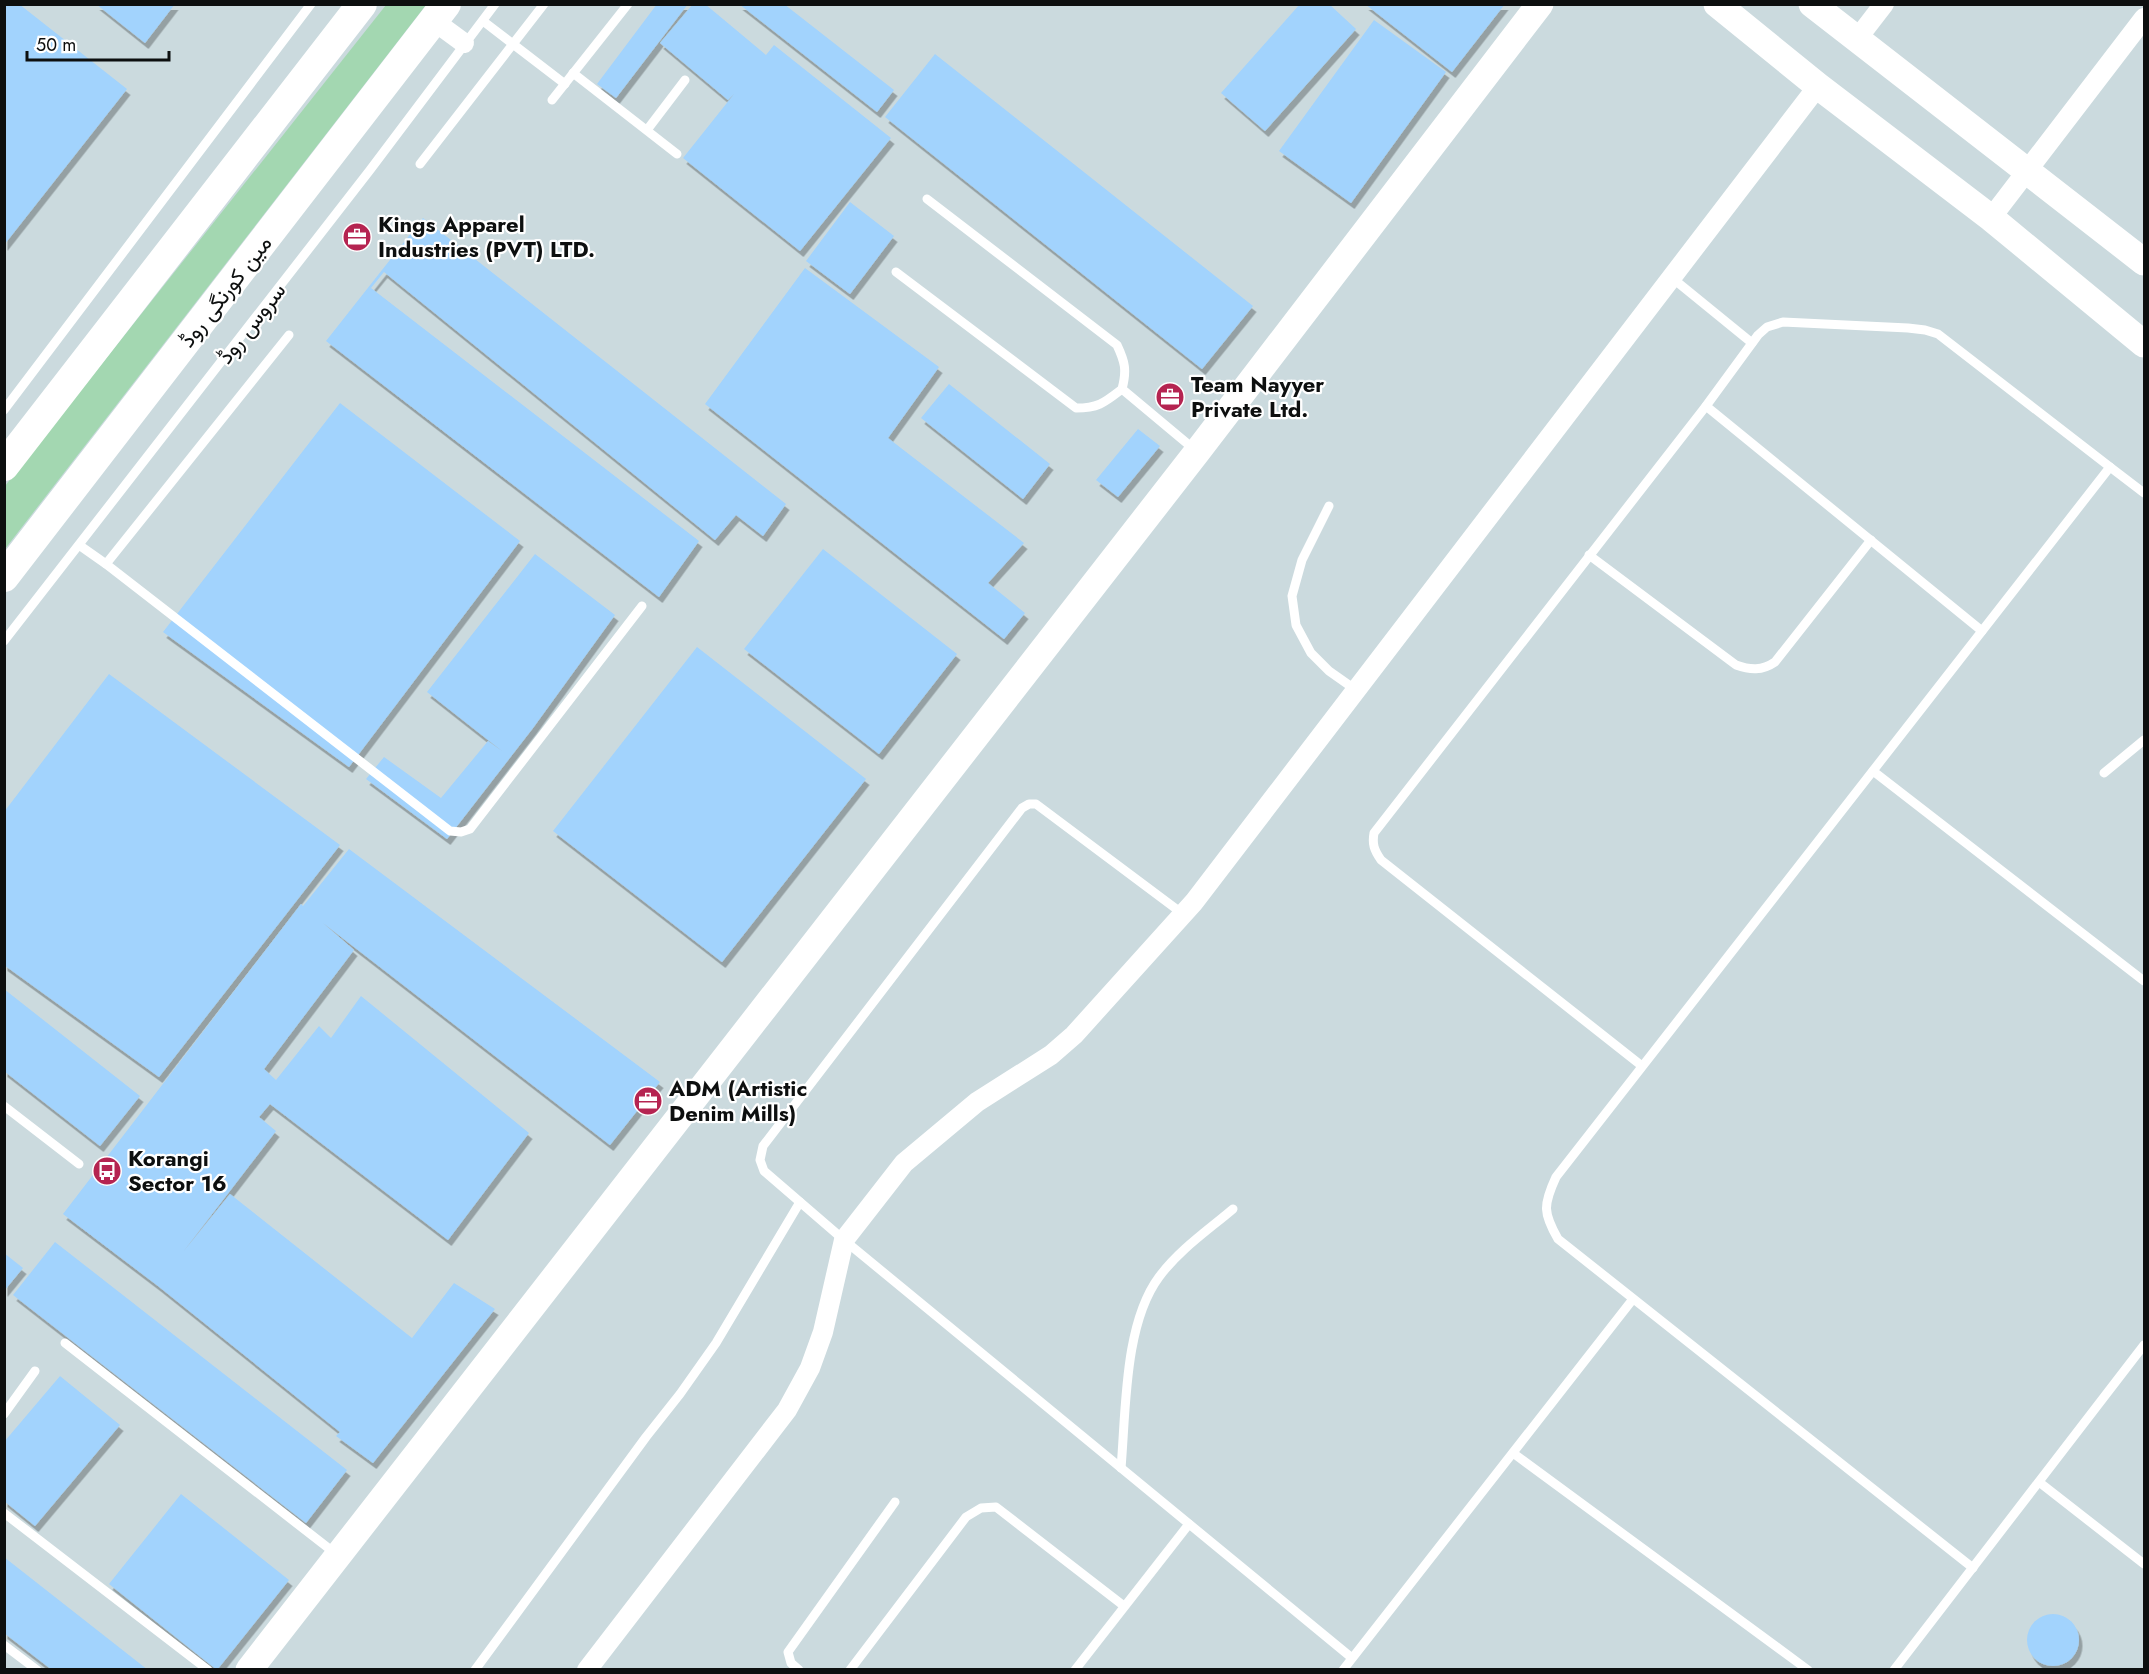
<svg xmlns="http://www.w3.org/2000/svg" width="2149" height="1674" font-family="Jost,Vazirmatn,sans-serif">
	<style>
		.built { fill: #cbdade }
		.green { fill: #a3d7b1 }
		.building { fill: #a2d3fd; filter: url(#shadow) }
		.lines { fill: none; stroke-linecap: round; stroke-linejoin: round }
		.lane { stroke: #fff; stroke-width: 9 }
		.street { stroke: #fff; stroke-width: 20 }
		.secondary { stroke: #fff; stroke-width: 27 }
		.primary { stroke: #fff; stroke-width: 30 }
		.labels { text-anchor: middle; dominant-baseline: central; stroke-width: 4.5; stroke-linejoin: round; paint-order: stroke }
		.poi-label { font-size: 22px; font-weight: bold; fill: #0d0f0f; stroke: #fff; text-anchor: start }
		.street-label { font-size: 22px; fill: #0d0f0f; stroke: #fff }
	</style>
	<defs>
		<filter id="shadow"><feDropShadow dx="3.5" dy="6" stdDeviation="0" flood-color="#0004"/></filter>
	</defs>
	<rect width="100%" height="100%" fill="#dde3e5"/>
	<!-- built -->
	<polygon class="built" points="5,5 2144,5 2144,1669 5,1670"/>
	<!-- green -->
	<polygon class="green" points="386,5 426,5 5,549 5,486"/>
	<!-- building -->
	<g class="building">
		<polygon points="4,4 19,4 127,89 4,245"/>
		<polygon points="96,4 175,4 145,43"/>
		<polygon points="657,4 688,4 616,98 597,84"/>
		<polygon points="693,4 705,4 766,55 774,45 891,138 800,251 683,158 734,94 728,100 660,43"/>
		<polygon points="739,4 784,4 894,90 877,112"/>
		<polygon points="1300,4 1329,4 1356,29 1265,131 1221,93"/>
		<polygon points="1365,4 1505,4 1452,72"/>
		<polygon points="1374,20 1446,72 1351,203 1279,151"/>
		<polygon points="935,54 1253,306 1202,369 885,117"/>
		<polygon points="850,202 894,236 850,294 806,261"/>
		<polygon points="423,218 786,504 763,536 736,515 715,540 384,272 371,288 699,541 659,597 326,341"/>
		<polygon points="805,268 939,367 888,438 1024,543 988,583 1025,613 1004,639 705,404"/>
		<polygon points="949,384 1050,464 1023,499 921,418"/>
		<polygon points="340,403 520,541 349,767 163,632"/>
		<polygon points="1138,429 1160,446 1118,497 1096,480"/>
		<polygon points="823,549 957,654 879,754 744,649"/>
		<polygon points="535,554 615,615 533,728 447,839 366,779 384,757 441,798 488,741 502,751 427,692"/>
		<polygon points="697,647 866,779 722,962 553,831"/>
		<polygon points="109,674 340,845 159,1077 4,965 4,812"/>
		<polygon points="349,849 660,1082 610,1145 323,923 354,950 264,1069 276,1080 319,1026 331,1038 361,996 529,1133 448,1240 270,1104 259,1117 276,1131 183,1252 230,1194 412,1338 454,1283 495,1309 373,1463 336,1436 340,1432 158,1286 63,1214 301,904 303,906"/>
		<polygon points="4,989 140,1096 100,1146 4,1071"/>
		<polygon points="55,1242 347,1470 306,1523 13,1295"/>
		<polygon points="4,1253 23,1268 4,1291"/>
		<polygon points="60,1376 120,1425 35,1526 4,1501 4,1442"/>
		<polygon points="181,1494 289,1580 217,1670 109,1584"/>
		<polygon points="4,1557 148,1670 52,1670 4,1633"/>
		<circle cx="2053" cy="1640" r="26"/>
	</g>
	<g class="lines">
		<!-- lane -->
		<g class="lane">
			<polyline points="483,21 565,84"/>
			<polyline points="573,73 677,154"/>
			<polyline points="552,100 628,4"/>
			<polyline points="647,130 685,80"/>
			<polyline points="420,164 544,4"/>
			<path d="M927,199L1117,345C1125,362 1127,370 1122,389L1195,450"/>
			<path d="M896,272L1076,408C1099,408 1105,402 1122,389"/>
			<polyline points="1671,277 1752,343"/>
			<polyline points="1706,406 1982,631"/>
			<polyline points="4,410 311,4"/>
			<polyline points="1329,506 1302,560 1292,596 1296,625 1311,653 1329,671 1356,690"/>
			<polyline points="79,545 106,564 450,831 461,832 470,829 642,606"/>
			<path d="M1589,555L1736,665C1750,670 1762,671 1775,662L1871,540"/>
			<polyline points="106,564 289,335"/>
			<polyline points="4,641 370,170 495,4"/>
			<polyline points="1873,771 2144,981"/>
			<polyline points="2104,773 2144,740"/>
			<polyline points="1183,914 1036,804 1029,804 1022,808 763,1146 760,1160 764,1171 844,1240 1352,1658"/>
			<path d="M1642,1066L1381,860C1374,850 1372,844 1374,833L1706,406L1758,335L1767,327L1783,322L1908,328L1925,330L1938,334L2110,467"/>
			<polyline points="4,1106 79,1164"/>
			<polyline points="65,1343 336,1554"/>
			<polyline points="4,1414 35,1371"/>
			<polyline points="1513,1453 1808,1670"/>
			<path d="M1121,1468C1126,1411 1124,1324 1159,1277C1179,1250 1207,1231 1233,1209"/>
			<polyline points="2039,1482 2144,1564"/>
			<polyline points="4,1513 208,1670"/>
			<path d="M1973,1568L1558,1239C1543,1213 1543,1205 1556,1177L2110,467L2144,493"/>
			<polyline points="4,1645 37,1670"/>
			<polyline points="475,1670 646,1437 680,1394 716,1343 800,1202"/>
			<polyline points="799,1670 791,1663 788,1652 895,1502"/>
			<polyline points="850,1670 966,1517 981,1508 996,1507 1124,1606"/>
			<polyline points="1075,1670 1189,1524"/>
			<polyline points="1343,1670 1633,1299"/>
			<polyline points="1894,1670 2144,1345"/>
		</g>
		<!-- street -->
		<g class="street">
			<polyline points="434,21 464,43"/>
			<polyline points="1857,39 1884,4"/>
			<polyline points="1991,218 2144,18"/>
			<polyline points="587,1670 787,1410 810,1368 823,1332 844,1240 904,1163 977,1102 1051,1055 1074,1035 1194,902 1818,86"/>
		</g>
		<!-- secondary -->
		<g class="secondary">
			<polyline points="1717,4 1818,86 1991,218 2144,344"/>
			<polyline points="1812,4 2144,262"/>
			<polyline points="249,1670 1197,452 1540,4"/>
		</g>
		<!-- primary -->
		<g class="primary">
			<polyline points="4,466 362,4"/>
			<polyline points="4,577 446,4"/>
		</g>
	</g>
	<!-- icons -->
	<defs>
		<g id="office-disc" transform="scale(1.5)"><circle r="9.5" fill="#b52451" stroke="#fff"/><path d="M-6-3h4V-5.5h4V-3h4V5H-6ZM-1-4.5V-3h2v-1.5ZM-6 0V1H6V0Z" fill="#fff"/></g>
		<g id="bus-disc" transform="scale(1.5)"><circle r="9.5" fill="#b52451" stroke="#fff"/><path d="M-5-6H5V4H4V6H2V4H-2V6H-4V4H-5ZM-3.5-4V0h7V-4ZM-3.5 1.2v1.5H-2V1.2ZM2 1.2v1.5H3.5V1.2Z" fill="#fff"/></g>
	</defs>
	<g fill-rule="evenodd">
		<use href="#office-disc" x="357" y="237"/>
		<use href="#office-disc" x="1170" y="397"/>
		<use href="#office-disc" x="648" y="1101"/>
		<use href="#bus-disc" x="107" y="1171"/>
	</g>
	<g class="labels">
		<!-- poi labels -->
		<g class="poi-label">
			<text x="378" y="224">Kings Apparel<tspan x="378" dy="25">Industries (PVT) LTD.</tspan></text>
			<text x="1191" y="384">Team Nayyer<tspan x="1191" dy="25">Private Ltd.</tspan></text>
			<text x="669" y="1088">ADM (Artistic<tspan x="669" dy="25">Denim Mills)</tspan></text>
			<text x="128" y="1158">Korangi<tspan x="128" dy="25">Sector 16</tspan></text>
		</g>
		<!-- street labels -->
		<g class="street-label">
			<text transform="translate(225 291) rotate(-52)">مین کورنگی روڈ</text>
			<text transform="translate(251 323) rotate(-52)">سروس روڈ</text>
		</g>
	</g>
	<!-- border -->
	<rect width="2149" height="1674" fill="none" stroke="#0d0f0f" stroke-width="12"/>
	<!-- scale -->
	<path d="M27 51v9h142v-9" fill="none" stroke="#0d0f0f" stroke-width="3"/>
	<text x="36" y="51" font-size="18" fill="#0d0f0f" stroke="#ffffff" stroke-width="4.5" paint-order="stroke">50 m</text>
</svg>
